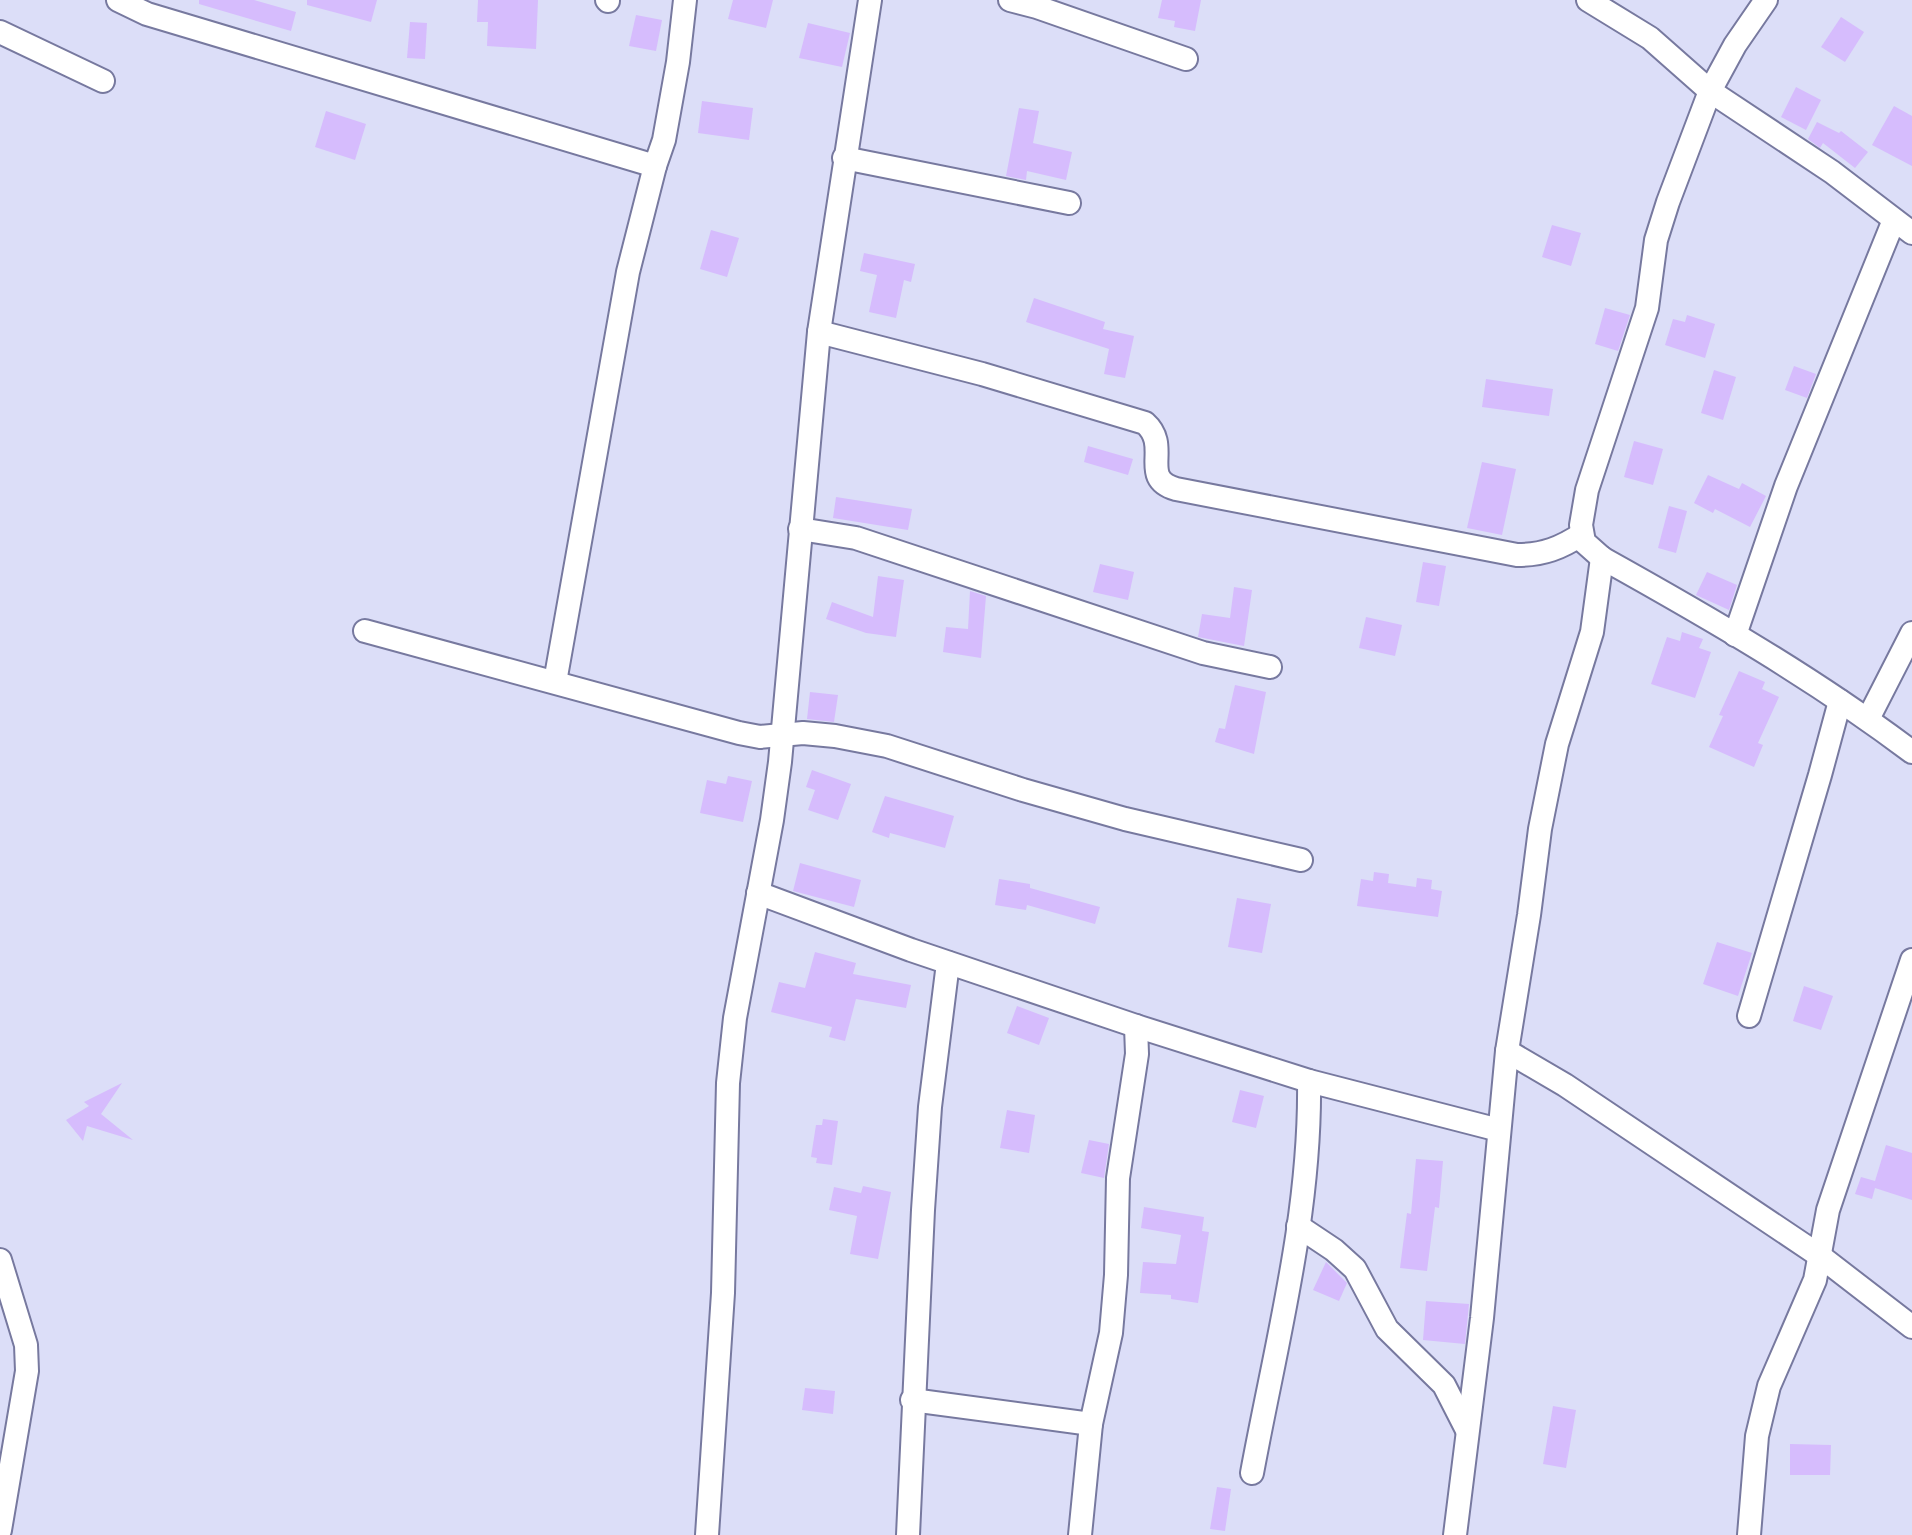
<svg xmlns="http://www.w3.org/2000/svg" width="1912" height="1535" font-family="'Nunito Sans',sans-serif">
	<style>
		.building { fill: #d6bcfd }
		.lines { fill: none; stroke-linecap: round; stroke-linejoin: round }
		.minor-casing { stroke: #77799f; stroke-width: 26 }
		.minor { stroke: #fff; stroke-width: 22 }
	</style>
	<rect width="100%" height="100%" fill="#dcdef8"/>
	<!-- building -->
	<g class="building">
		<polygon points="199,0 254,0 296,12 291,31 199,4"/>
		<polygon points="307,0 377,0 371,22 307,5"/>
		<polygon points="478,0 538,0 536,49 487,46 488,22 477,22"/>
		<polygon points="733,0 773,0 766,28 728,19"/>
		<polygon points="1162,0 1201,0 1195,31 1174,27 1175,21 1158,18"/>
		<polygon points="636,15 662,20 656,51 629,46"/>
		<polygon points="1841,17 1864,32 1845,62 1821,47"/>
		<polygon points="410,22 427,23 425,59 407,58"/>
		<polygon points="808,23 850,33 842,67 799,58"/>
		<polygon points="1796,87 1821,100 1806,130 1781,117"/>
		<polygon points="702,101 753,108 749,140 698,133"/>
		<polygon points="1894,106 1912,116 1912,166 1872,145"/>
		<polygon points="1019,108 1039,111 1033,143 1072,152 1066,180 1027,171 1026,180 1006,176"/>
		<polygon points="326,111 366,124 355,160 315,147"/>
		<polygon points="1817,122 1839,133 1841,131 1868,152 1855,168 1823,143 1820,148 1808,139"/>
		<polygon points="1552,225 1581,233 1571,266 1542,257"/>
		<polygon points="711,230 739,238 727,277 700,269"/>
		<polygon points="864,253 915,264 911,282 904,280 896,318 869,312 877,275 860,271"/>
		<polygon points="1034,298 1105,322 1103,329 1134,336 1125,378 1104,374 1109,349 1026,322"/>
		<polygon points="1605,308 1630,315 1618,351 1595,344"/>
		<polygon points="1687,315 1715,324 1705,358 1665,345 1673,319 1685,322"/>
		<polygon points="1794,366 1816,374 1807,398 1785,390"/>
		<polygon points="1714,370 1736,377 1723,420 1701,413"/>
		<polygon points="1486,379 1553,389 1549,416 1482,407"/>
		<polygon points="1634,441 1663,449 1653,485 1624,477"/>
		<polygon points="1088,446 1133,459 1128,475 1084,462"/>
		<polygon points="1482,462 1516,469 1502,535 1467,528"/>
		<polygon points="1708,475 1739,489 1742,483 1766,496 1750,527 1715,509 1713,513 1694,503"/>
		<polygon points="836,497 912,509 908,530 833,518"/>
		<polygon points="1669,506 1687,511 1676,553 1658,548"/>
		<polygon points="1423,562 1446,566 1439,606 1416,602"/>
		<polygon points="1100,564 1134,572 1128,600 1093,592"/>
		<polygon points="1707,572 1737,585 1729,610 1696,595"/>
		<polygon points="878,576 904,580 896,637 866,633 826,619 832,602 873,617"/>
		<polygon points="1234,587 1252,590 1244,646 1198,637 1202,614 1230,618"/>
		<polygon points="970,591 986,596 981,658 943,652 946,627 968,629"/>
		<polygon points="1366,617 1402,625 1395,656 1359,648"/>
		<polygon points="1682,632 1703,639 1699,648 1711,652 1695,698 1651,684 1667,637 1680,641"/>
		<polygon points="1739,671 1765,682 1762,689 1779,697 1758,743 1763,745 1754,767 1709,747 1723,716 1719,715"/>
		<polygon points="1235,685 1266,692 1254,754 1215,742 1219,728 1225,729"/>
		<polygon points="810,692 838,695 834,722 807,719"/>
		<polygon points="812,770 851,784 838,820 808,810 815,790 806,787"/>
		<polygon points="728,776 752,781 743,822 700,813 707,780 726,784"/>
		<polygon points="885,796 954,816 945,848 890,833 889,838 872,832"/>
		<polygon points="800,863 861,880 854,907 793,891"/>
		<polygon points="1374,872 1389,874 1388,883 1416,887 1417,878 1432,880 1431,889 1442,891 1438,917 1357,906 1361,879 1373,881"/>
		<polygon points="999,879 1030,884 1030,888 1100,907 1095,924 1027,905 1026,910 995,905"/>
		<polygon points="1237,898 1271,904 1262,953 1228,947"/>
		<polygon points="1717,942 1752,953 1738,996 1703,984"/>
		<polygon points="815,952 856,963 853,974 911,985 906,1008 856,999 845,1041 829,1037 832,1027 771,1012 779,982 805,988"/>
		<polygon points="1804,986 1833,996 1821,1030 1793,1021"/>
		<polygon points="1017,1006 1049,1018 1039,1045 1007,1033"/>
		<polygon points="122,1083 101,1114 133,1140 87,1126 83,1141 66,1120 89,1106 84,1102"/>
		<polygon points="1240,1090 1264,1096 1256,1128 1232,1122"/>
		<polygon points="1007,1110 1035,1115 1029,1153 1000,1148"/>
		<polygon points="823,1119 838,1121 832,1165 816,1163 817,1158 811,1157 816,1125 822,1125"/>
		<polygon points="1089,1140 1109,1144 1104,1178 1081,1173"/>
		<polygon points="1886,1145 1912,1153 1912,1200 1875,1188 1872,1199 1855,1194 1861,1177 1875,1181"/>
		<polygon points="1416,1159 1443,1161 1439,1208 1435,1207 1427,1271 1400,1268 1407,1213 1411,1214"/>
		<polygon points="863,1186 891,1192 878,1259 850,1254 857,1216 829,1210 834,1187 861,1193"/>
		<polygon points="1144,1207 1204,1217 1202,1231 1209,1232 1198,1303 1171,1299 1171,1295 1140,1293 1143,1262 1176,1264 1181,1235 1141,1228"/>
		<polygon points="1326,1262 1347,1283 1339,1301 1313,1290"/>
		<polygon points="1426,1301 1469,1304 1465,1344 1423,1340"/>
		<polygon points="805,1388 835,1391 833,1414 802,1410"/>
		<polygon points="1553,1406 1576,1410 1566,1468 1543,1464"/>
		<polygon points="1790,1444 1831,1445 1830,1475 1790,1475"/>
		<polygon points="1217,1487 1231,1489 1225,1531 1210,1529"/>
	</g>
	<g class="lines">
		<!-- minor casing -->
		<g class="minor-casing">
			<g id="minor">
				<polyline points="118,0 147,14 655,166"/>
				<polyline points="607,0 608,1"/>
				<polyline points="1010,0 1037,7 1186,59"/>
				<polyline points="1588,0 1650,38 1710,91 1832,172 1912,233"/>
				<path d="M1766,0L1735,45L1710,91L1668,202L1656,240L1647,308L1587,490L1581,525L1584,542L1602,558C1708,617 1815,679 1912,752"/>
				<polyline points="0,32 103,81"/>
				<polyline points="844,158 1069,203"/>
				<path d="M819,332L982,374L1145,423C1172,447 1138,478 1176,489L1517,555C1543,555 1561,548 1582,534"/>
				<polyline points="800,529 856,538 1203,653 1270,667"/>
				<polyline points="365,631 739,733 760,737 803,733 835,736 887,746 1023,790 1125,819 1301,860"/>
				<polyline points="1735,635 1786,486 1894,220"/>
				<polyline points="555,682 628,272 655,166 664,140 678,62 685,0"/>
				<polyline points="1868,719 1912,633"/>
				<polyline points="758,893 911,950 1136,1026 1309,1081 1499,1130"/>
				<polyline points="1749,1016 1820,775 1840,701"/>
				<polyline points="1507,1051 1565,1085 1820,1256 1912,1327"/>
				<polyline points="1298,1226 1334,1250 1355,1269 1387,1329 1444,1385 1467,1430"/>
				<polyline points="0,1260 26,1345 27,1371 0,1530"/>
				<polyline points="912,1400 1091,1424"/>
				<path d="M1252,1473C1276,1343 1311,1214 1309,1081"/>
				<polyline points="707,1535 723,1293 728,1083 735,1018 772,820 780,762 819,332 870,0"/>
				<polyline points="908,1535 923,1210 930,1107 948,963"/>
				<polyline points="1080,1535 1091,1424 1111,1333 1116,1275 1118,1178 1137,1054 1136,1026"/>
				<polyline points="1455,1535 1482,1318 1507,1051 1529,915 1540,829 1557,744 1592,632 1602,558"/>
				<polyline points="1749,1535 1757,1436 1769,1386 1815,1280 1828,1210 1912,960"/>
			</g>
		</g>
		<!-- minor -->
		<use href="#minor" class="minor"/>
	</g>
</svg>
